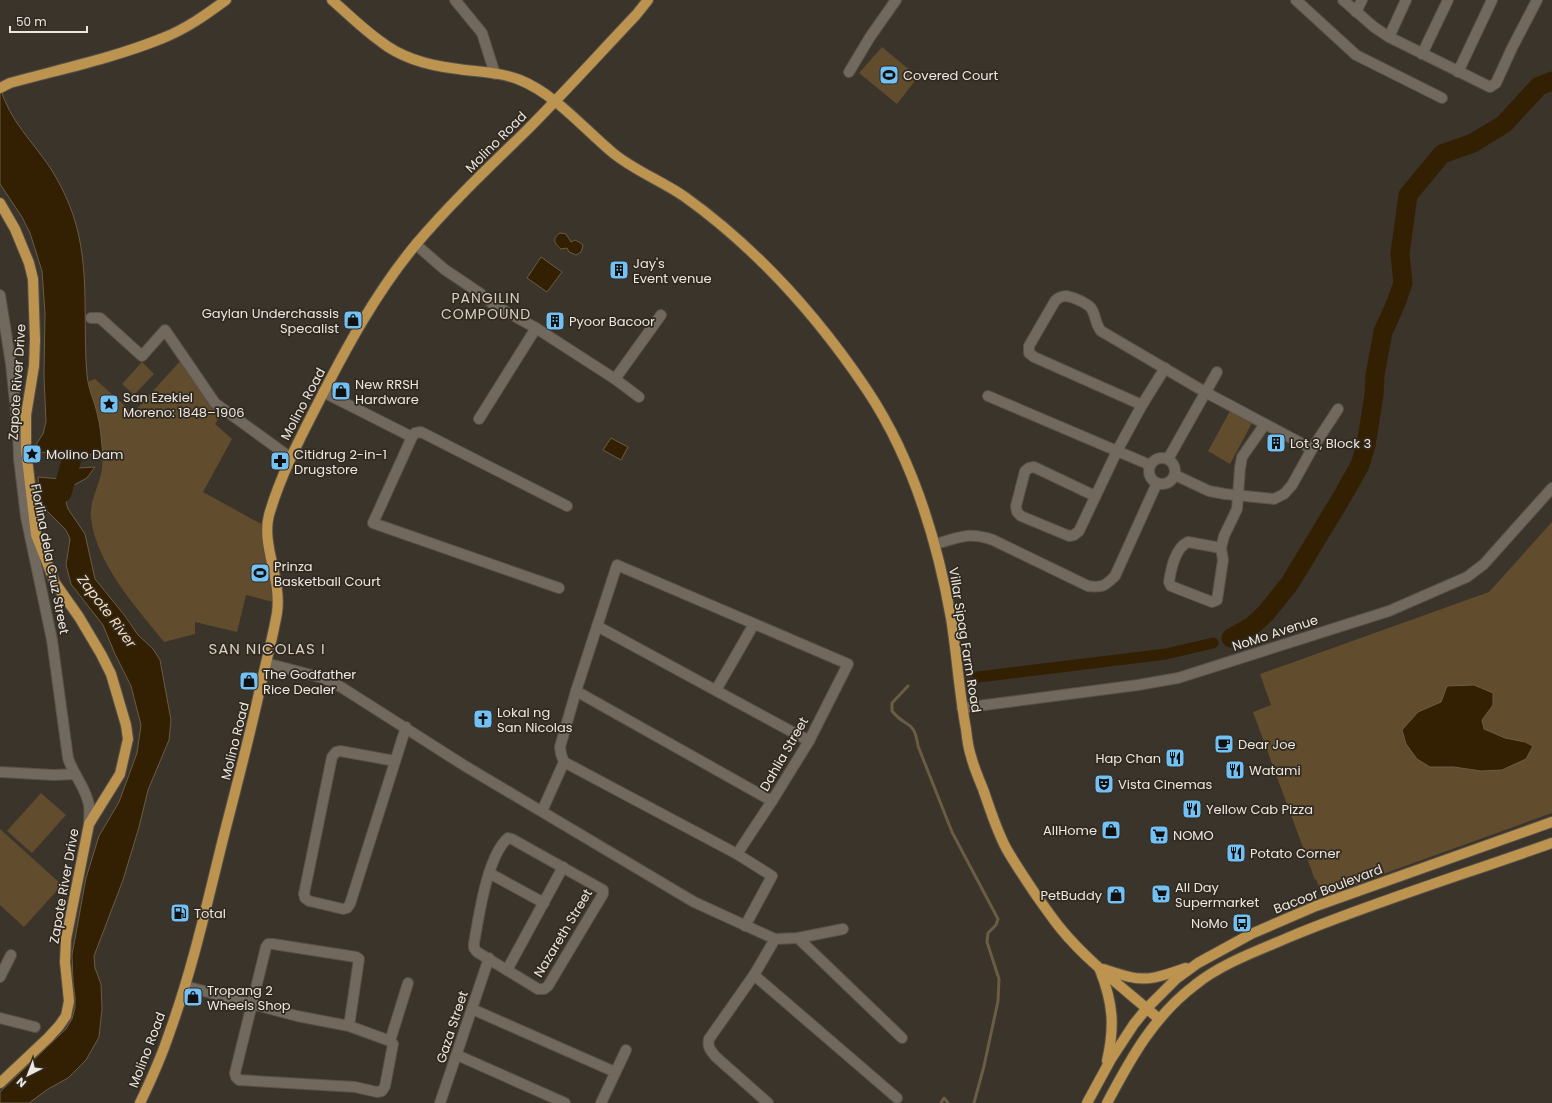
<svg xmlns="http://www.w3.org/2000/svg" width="1552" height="1103" font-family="Poppins,sans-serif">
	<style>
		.green { fill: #614c2e; fill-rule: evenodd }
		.water { fill: #332002; stroke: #6a5c45 }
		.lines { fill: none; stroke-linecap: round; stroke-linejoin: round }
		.stream { stroke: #6a5c45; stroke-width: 3 }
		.canal { stroke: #332002; stroke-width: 11 }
		.river { stroke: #332002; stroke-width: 19 }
		.minor-casing { stroke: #575148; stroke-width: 12 }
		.major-casing { stroke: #575148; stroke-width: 12 }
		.minor { stroke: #71695e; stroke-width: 10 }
		.major { stroke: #bd9350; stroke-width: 10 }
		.labels { text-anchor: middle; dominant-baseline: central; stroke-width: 3.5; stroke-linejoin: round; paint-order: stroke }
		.poi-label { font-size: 13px; fill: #ece7e1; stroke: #312a20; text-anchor: start }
		.street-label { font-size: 13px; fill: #ece7e1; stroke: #312a20 }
		.neighbourhood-label { font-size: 14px; letter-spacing: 1px; fill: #d9d0c3; stroke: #312a20 }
		.water-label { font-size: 14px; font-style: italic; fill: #f8ddb8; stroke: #312a20 }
		.quarter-label { font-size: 15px; letter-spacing: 1px; fill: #d9d0c3; stroke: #312a20 }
	</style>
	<rect width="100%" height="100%" fill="#3b342a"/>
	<!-- green -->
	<g class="green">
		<polygon points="882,47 918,77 897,104 859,73"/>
		<path d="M182,359L223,412L215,424L232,439L203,492L263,525C262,552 270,575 273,602L246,595L237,632L195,622V634L164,642C137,608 96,564 91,518C89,501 100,485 102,468C105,439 96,410 87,382L95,379L133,413Z"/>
		<polygon points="142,362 154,374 134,395 122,384"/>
		<polygon points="1230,411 1252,423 1230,464 1208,451"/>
		<path d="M1552,522V813L1322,896L1316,879L1315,880L1253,712L1271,705L1260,674L1489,592ZM1442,702L1493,705L1481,720L1484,729L1505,738L1525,742L1533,746L1526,759L1454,767H1430L1418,712Z"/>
		<polygon points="41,793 66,815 32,853 7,831"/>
		<polygon points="0,829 62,885 24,927 0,905"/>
	</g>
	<!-- water -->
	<g class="water">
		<path d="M0,87C10,122 32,140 51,169C58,180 64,192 69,204C92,260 82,317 87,375C88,388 94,400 97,413C101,426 101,441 103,455L36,452L37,443L43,434L46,422L44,376L45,313L42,271L30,233L22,217L0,184Z"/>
		<path d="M560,233L566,234L571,242L575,240L581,243L583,246L581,252L576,255L569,252L567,248L561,249C554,243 552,239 560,233Z"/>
		<polygon points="541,257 562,272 547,292 527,278"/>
		<polygon points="611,438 628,447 621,460 603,450"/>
		<polygon points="95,467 87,478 72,486 68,490 66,496 66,502 68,509 85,534 95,579 125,616 138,635 153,649 160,660 171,720 169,740 148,790 139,827 123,880 94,956 95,968 101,984 102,1009 99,1037 86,1060 68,1078 48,1089 29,1103 0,1103 0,1092 66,1029 72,1019 75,1008 75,997 73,981 72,955 86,878 99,836 119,802 137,753 141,725 131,686 115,654 103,625 71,584 66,565 70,539 66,530 43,507 39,494 38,477 60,479 61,469"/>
		<polygon points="1474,685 1493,693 1493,705 1482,720 1484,729 1505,738 1525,742 1533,746 1526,759 1502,770 1481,771 1454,767 1430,767 1417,759 1406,744 1402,730 1418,712 1441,702 1447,686"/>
	</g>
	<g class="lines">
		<!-- stream -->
		<g class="stream">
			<path d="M908,686L892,703V711C906,729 914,718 918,746L952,832L998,919L996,925L988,933L987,942L999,979L998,1001L984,1066L974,1103"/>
			<polyline points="941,1103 944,1098 948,1103"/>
		</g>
		<!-- canal -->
		<polyline class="canal" points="978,677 1166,654 1213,643"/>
		<!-- river -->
		<g class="river">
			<polyline points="62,493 73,455 71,427"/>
			<polyline points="1231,638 1252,626 1266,613 1290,583 1342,497 1360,465 1366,445 1374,395 1375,375 1383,332 1396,303 1403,283 1400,254 1408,195 1442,154 1473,143 1504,124 1539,86 1552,81"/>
		</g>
		<!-- minor casing -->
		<g class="minor-casing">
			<g id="minor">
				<polyline points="455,0 482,33 495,74"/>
				<polyline points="1296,0 1356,55 1442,98"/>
				<polyline points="1343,0 1374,27 1389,37 1490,87 1496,83 1512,48 1537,0"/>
				<polyline points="1356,12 1362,0"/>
				<polyline points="1389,37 1406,0"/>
				<polyline points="1422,54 1448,0"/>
				<polyline points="849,72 870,37 896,0"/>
				<polyline points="1458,72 1492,0"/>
				<polyline points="417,243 420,248 444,269 481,294 494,305 536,328 615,379 639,397"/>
				<path d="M0,295L11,364L18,430L19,459L26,517L52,640L68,758C73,774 86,788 89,805C90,811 89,818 89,824"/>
				<polyline points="91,318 100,318 142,356 165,330 215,403 291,458"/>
				<polyline points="615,379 661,315"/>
				<polyline points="323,392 412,437"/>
				<polyline points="988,396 1150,465"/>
				<path d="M1142,405L1034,357L1029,353V346L1055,301C1058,298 1061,296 1066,296C1073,297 1087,303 1091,308C1096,315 1095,324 1101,331L1205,392L1312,449"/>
				<polyline points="479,419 536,328"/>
				<circle cx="1162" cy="471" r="13"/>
				<polyline points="1168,459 1217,372"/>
				<polyline points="1175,475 1209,491 1225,494 1274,499 1284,494 1292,485 1312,449 1338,409"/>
				<polyline points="1095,496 1034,467 1029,468 1025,471 1016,506 1017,512 1021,516 1069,536 1074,535 1079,531 1117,451 1142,405 1165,368"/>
				<path d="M935,544C959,538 968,531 993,540L1088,586C1102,588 1105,586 1115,576L1157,483"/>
				<path d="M1221,548L1188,542C1175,548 1171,569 1169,582L1171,586L1212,602L1217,600L1223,560L1221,548L1224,536L1237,509L1240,468L1242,457L1265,424"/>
				<polyline points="559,588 373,523 412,437 415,433 421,432 567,506"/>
				<polyline points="597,626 809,741"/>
				<polyline points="266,663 323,678 341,687 465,766 694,902 775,939 798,938 843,929"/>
				<polyline points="716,690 754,624"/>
				<polyline points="576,691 772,801"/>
				<polyline points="962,708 1138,685 1178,678 1389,611 1467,577 1484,564 1552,488"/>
				<polyline points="395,761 340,751 336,752 332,757 304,894 305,898 309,901 343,909 347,908 350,904 406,727"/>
				<polyline points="564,762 737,854 772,876 745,926"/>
				<polyline points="0,772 54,775 75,774"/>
				<polyline points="542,811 564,762 561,754 560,747 576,691 617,565 848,664 809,741 772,801 737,854"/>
				<path d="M508,838L512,839L603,890V894L548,986L544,989H538L477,952L474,948V943C479,916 487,856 508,838Z"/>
				<polyline points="489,873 544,903"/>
				<polyline points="798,938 902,1038"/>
				<polyline points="507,970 563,867"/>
				<polyline points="754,975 897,1098"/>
				<polyline points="0,977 11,955"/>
				<path d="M185,986L297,1016L349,1026L390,1041L393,1044L385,1086L382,1091L377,1092L355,1087L239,1080L236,1077L235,1073C245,1031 256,989 266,947L268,944H273L356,957L359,959L349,1026"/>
				<polyline points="472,1009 615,1072"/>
				<polyline points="0,1018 35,1027"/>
				<polyline points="390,1041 408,983"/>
				<polyline points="457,1055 565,1103"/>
				<polyline points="440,1103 489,958"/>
				<polyline points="601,1103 626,1050"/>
				<path d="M768,1103L716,1057C711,1051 707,1047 709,1039L754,975L775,939"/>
			</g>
		</g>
		<!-- major casing -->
		<g class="major-casing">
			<g id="major">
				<path d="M332,0C348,14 363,29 380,41C401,58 431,66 458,69C479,72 500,72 520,80C555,94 584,129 613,153C635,171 662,181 685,197C756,248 818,317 867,390C911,456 937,540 951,618C957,655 959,692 966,729C967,738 968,748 971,756C974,768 979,779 983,789C990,809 996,829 1006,848C1015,864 1026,880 1036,895C1044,906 1052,918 1061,929C1089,963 1126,990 1159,1019"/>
				<path d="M0,88L10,83C61,69 114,58 163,38C186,29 207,14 226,0"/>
				<polyline points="0,203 15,229 29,263 33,279 35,340 34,366 26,415 26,450 36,535 55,583 79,617 101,654 111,674 126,725 128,739 120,774 89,824 66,939 65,962 69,1001 66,1016 59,1026 48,1038 0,1083"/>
				<path d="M1103,969C1112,972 1121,975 1130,977C1149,982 1168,974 1186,968"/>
				<path d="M1100,970C1113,1003 1115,1026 1107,1061"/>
				<path d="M140,1103C151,1080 161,1058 169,1034C193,968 208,899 225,831C238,781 251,730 262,680C267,658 273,636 277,613C282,579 261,545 269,515C280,477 298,442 316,407C345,350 376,292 417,243C450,204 488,168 525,132C563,94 599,54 636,15L648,0"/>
				<polyline points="1087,1103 1111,1059 1134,1024 1147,1008 1176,979 1198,963 1251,934 1316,906 1552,822"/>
				<path d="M1107,1103C1131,1058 1153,1017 1195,985C1222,963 1260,950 1292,936C1377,901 1465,874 1552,843"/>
			</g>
		</g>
		<!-- minor -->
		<use href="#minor" class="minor"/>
		<!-- major -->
		<use href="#major" class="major"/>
	</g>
	<!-- icons -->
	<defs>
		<g id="stadium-square" transform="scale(1)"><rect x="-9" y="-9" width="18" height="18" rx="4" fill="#72c1f5" stroke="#312a20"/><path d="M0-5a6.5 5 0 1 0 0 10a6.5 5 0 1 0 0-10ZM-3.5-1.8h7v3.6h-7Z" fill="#111"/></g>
		<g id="building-square" transform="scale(1)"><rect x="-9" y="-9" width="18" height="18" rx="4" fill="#72c1f5" stroke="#312a20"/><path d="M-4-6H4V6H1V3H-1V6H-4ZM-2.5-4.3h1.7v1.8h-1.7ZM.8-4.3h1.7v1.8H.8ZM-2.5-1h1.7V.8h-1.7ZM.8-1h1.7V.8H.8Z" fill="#111"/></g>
		<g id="shop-square" transform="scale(1)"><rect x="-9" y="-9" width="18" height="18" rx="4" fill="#72c1f5" stroke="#312a20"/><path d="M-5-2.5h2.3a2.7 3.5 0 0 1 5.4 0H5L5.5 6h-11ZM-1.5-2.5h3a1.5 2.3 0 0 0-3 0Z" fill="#111"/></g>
		<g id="sight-square" transform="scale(1)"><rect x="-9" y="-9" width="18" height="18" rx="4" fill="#72c1f5" stroke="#312a20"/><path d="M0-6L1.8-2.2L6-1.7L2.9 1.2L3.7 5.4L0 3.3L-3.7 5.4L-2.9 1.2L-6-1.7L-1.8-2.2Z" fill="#111"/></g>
		<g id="pharmacy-square" transform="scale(1)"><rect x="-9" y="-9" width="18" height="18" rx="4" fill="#72c1f5" stroke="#312a20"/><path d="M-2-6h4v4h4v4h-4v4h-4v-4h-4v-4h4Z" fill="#111"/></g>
		<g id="church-square" transform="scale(1)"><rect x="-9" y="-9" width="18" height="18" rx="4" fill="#72c1f5" stroke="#312a20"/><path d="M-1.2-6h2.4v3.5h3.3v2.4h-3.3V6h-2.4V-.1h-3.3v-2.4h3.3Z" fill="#111"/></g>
		<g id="cafe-square" transform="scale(1)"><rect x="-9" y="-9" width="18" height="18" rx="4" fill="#72c1f5" stroke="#312a20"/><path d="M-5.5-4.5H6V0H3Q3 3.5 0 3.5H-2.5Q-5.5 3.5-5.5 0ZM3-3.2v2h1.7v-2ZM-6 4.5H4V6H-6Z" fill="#111"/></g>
		<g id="restaurant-square" transform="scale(1)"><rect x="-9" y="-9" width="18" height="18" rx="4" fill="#72c1f5" stroke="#312a20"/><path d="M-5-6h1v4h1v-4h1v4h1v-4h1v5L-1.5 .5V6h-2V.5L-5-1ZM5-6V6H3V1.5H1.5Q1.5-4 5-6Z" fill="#111"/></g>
		<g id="theatre-square" transform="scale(1)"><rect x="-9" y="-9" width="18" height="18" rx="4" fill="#72c1f5" stroke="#312a20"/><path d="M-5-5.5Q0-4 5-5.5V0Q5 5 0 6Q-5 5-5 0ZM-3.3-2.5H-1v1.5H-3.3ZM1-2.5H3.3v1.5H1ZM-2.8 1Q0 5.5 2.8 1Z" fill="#111"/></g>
		<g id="supermarket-square" transform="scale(1)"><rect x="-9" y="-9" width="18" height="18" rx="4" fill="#72c1f5" stroke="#312a20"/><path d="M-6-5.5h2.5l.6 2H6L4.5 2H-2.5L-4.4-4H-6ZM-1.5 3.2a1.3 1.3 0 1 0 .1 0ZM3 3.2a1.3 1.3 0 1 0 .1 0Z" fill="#111"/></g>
		<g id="fuel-square" transform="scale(1)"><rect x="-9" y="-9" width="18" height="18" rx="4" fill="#72c1f5" stroke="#312a20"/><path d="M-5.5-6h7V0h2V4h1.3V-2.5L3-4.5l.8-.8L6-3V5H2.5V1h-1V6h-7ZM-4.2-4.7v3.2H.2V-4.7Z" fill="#111"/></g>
		<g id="bus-square" transform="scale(1)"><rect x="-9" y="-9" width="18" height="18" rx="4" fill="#72c1f5" stroke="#312a20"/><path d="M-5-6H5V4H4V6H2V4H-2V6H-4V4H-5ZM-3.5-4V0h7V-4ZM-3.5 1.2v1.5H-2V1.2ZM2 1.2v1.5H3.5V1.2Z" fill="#111"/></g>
	</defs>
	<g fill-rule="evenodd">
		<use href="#stadium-square" x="889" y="75"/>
		<use href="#building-square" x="619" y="270"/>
		<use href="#shop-square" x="353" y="320"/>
		<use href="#building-square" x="555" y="321"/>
		<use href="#shop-square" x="341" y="391"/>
		<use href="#sight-square" x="109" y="404"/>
		<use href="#building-square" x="1276" y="443"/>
		<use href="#sight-square" x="32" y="454"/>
		<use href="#pharmacy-square" x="280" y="461"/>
		<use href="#stadium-square" x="260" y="573"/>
		<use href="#shop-square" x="249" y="681"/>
		<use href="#church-square" x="483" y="719"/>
		<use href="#cafe-square" x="1224" y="744"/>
		<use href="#restaurant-square" x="1175" y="758"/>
		<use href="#restaurant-square" x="1235" y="770"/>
		<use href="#theatre-square" x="1104" y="784"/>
		<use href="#restaurant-square" x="1192" y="809"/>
		<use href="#shop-square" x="1111" y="830"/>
		<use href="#supermarket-square" x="1159" y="835"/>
		<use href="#restaurant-square" x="1236" y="853"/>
		<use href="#supermarket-square" x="1161" y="894"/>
		<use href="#shop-square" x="1116" y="895"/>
		<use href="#fuel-square" x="180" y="913"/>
		<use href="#bus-square" x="1242" y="923"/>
		<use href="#shop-square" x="193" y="997"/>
	</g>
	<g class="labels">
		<!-- poi labels -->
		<g class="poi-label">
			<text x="903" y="75">Covered Court</text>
			<text x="633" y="263">Jay's<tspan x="633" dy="15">Event venue</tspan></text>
			<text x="339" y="313" text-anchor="end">Gaylan Underchassis<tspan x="339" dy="15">Specalist</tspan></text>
			<text x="569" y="321">Pyoor Bacoor</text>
			<text x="355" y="384">New RRSH<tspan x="355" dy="15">Hardware</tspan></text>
			<text x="123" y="397">San Ezekiel<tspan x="123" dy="15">Moreno: 1848–1906</tspan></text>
			<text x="1290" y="443">Lot 3, Block 3</text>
			<text x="46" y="454">Molino Dam</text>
			<text x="294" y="454">Citidrug 2-in-1<tspan x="294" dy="15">Drugstore</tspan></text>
			<text x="274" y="566">Prinza<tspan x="274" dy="15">Basketball Court</tspan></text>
			<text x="263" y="674">The Godfather<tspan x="263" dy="15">Rice Dealer</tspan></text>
			<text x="497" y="712">Lokal ng<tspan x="497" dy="15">San Nicolas</tspan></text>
			<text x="1238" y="744">Dear Joe</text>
			<text x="1161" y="758" text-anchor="end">Hap Chan</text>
			<text x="1249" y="770">Watami</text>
			<text x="1118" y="784">Vista Cinemas</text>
			<text x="1206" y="809">Yellow Cab Pizza</text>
			<text x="1097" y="830" text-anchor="end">AllHome</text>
			<text x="1173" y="835">NOMO</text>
			<text x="1250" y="853">Potato Corner</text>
			<text x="1175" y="887">All Day<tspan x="1175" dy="15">Supermarket</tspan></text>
			<text x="1102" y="895" text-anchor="end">PetBuddy</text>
			<text x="194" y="913">Total</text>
			<text x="1228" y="923" text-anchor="end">NoMo</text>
			<text x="207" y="990">Tropang 2<tspan x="207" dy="15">Wheels Shop</tspan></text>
		</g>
		<!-- street labels -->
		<g class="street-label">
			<text transform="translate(496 142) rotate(-45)">Molino Road</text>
			<text transform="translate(17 382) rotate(-86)">Zapote River Drive</text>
			<text transform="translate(303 404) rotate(-62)">Molino Road</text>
			<text transform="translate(50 559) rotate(79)">Florlina dela Cruz Street</text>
			<text transform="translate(1275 633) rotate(-18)">NoMo Avenue</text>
			<text transform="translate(965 640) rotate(81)">Villar Sipag Farm Road</text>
			<text transform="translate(235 741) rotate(-76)">Molino Road</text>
			<text transform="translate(784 754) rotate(-60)">Dahlia Street</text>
			<text transform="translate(64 886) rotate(-80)">Zapote River Drive</text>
			<text transform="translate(1328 889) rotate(-21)">Bacoor Boulevard</text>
			<text transform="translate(563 933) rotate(-59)">Nazareth Street</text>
			<text transform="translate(452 1027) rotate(-72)">Gaza Street</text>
			<text transform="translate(147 1050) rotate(-69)">Molino Road</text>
		</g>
		<!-- neighbourhood labels -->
		<g class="neighbourhood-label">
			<text x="486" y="298">PANGILIN<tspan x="486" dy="16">COMPOUND</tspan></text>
		</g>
		<!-- water labels -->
		<g class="water-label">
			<text transform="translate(107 611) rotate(53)">Zapote River</text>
		</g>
		<!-- quarter labels -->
		<g class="quarter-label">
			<text x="267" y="648">SAN NICOLAS I</text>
		</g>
	</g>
	<!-- north arrow -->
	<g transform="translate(28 1075) rotate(222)" stroke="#312a20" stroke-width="3" paint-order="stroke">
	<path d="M0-3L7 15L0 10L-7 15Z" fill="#ece7e1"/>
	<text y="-6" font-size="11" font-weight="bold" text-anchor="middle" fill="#ece7e1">N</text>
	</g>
	<!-- scale -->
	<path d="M10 26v6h77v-6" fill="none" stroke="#ece7e1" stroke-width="2"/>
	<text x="16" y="26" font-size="12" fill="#ece7e1" stroke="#312a20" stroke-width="3" paint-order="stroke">50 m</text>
</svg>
